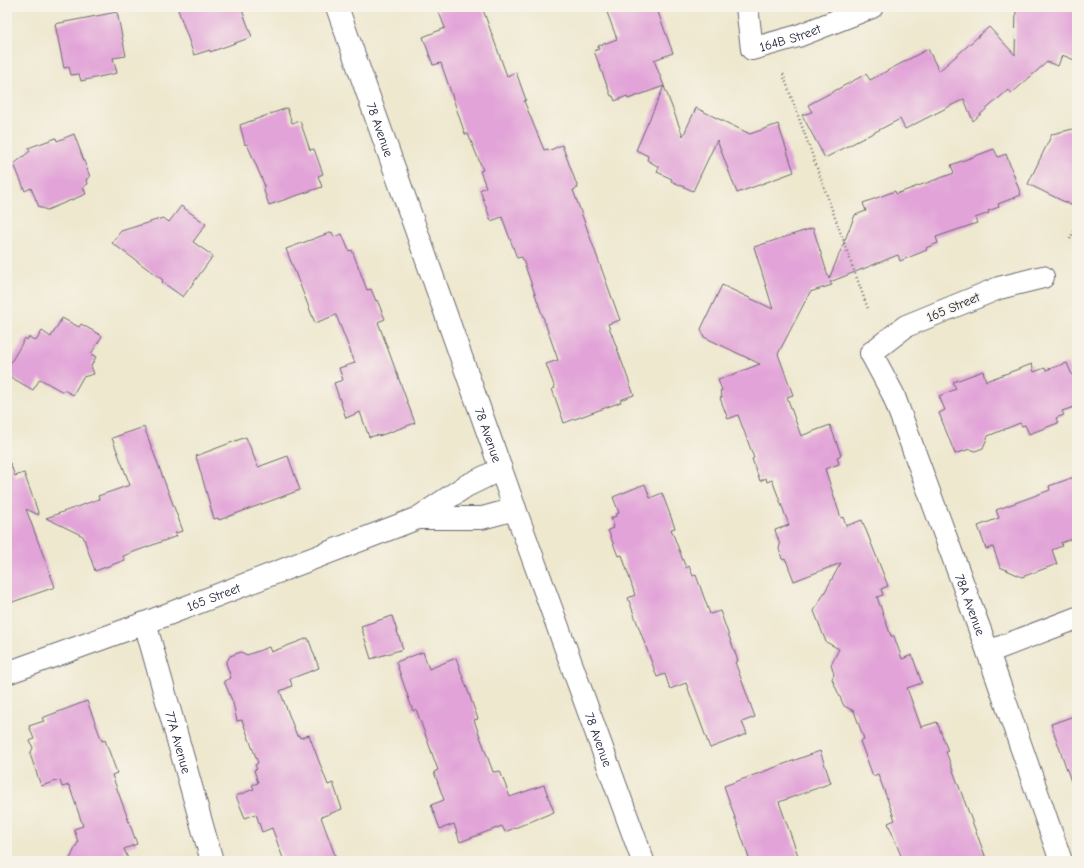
<svg xmlns="http://www.w3.org/2000/svg" width="1084" height="868" font-family="'Comic Neue',sans-serif">
	<style>
		.building { fill: #e2a4d8 }
		.lines { fill: none; stroke-linecap: round; stroke-linejoin: round }
		.minor-casing { stroke: #69676f; stroke-width: 24 }
		.path { stroke: #69676f; stroke-width: 2.5; stroke-dasharray: 1 3; stroke-linecap: butt }
		.minor { stroke: #fff; stroke-width: 22 }
		.labels { text-anchor: middle; dominant-baseline: central; stroke-width: 3; stroke-linejoin: round; paint-order: stroke }
		.street-label { font-size: 13px; fill: #22223b; stroke: #f7f3e8 }
	</style>
	<rect width="100%" height="100%" fill="#f7f3e8"/>
	<filter id="ink" filterUnits="userSpaceOnUse"><feTurbulence type="fractalNoise" baseFrequency=".025" numOctaves="2"/><feDisplacementMap in="SourceGraphic" scale="8" xChannelSelector="R" yChannelSelector="G"/><feConvolveMatrix kernelMatrix="1 2 1 2 8 2 1 2 1" color-interpolation-filters="sRGB"/></filter>
	<filter id="wash" filterUnits="userSpaceOnUse"><feTurbulence type="fractalNoise" baseFrequency=".012" numOctaves="4" result="noise"/><feDisplacementMap in="SourceGraphic" scale="16" xChannelSelector="R" yChannelSelector="G"/><feGaussianBlur stdDeviation="0.9" result="paint"/><feColorMatrix in="noise" values="0 0 0 0 0 0 0 0 0 0 0 0 0 0 0 0 0 1.4 0 .05"/><feComposite in="paint" operator="in"/></filter>
	<g filter="url(#wash)">
		<rect width="100%" height="100%" fill="#eee8cf"/>
		<g id="blocks">
			<!-- building -->
			<g class="building">
				<polygon points="177,7 241,7 252,37 210,52 210,50 194,55"/>
				<polygon points="437,7 482,7 507,76 516,72 526,100 524,101 544,150 548,149 548,151 562,145 578,188 573,190 620,320 608,324 634,395 620,400 621,402 564,423 552,389 555,388 546,364 558,360 522,257 517,258 502,217 491,221 480,190 486,187 480,171 483,170 468,134 465,134 441,63 433,65 423,37 445,28"/>
				<polygon points="605,7 656,7 673,53 654,60 664,86 628,99 627,96 615,101 613,96 611,96 594,51 599,49 598,46 617,39"/>
				<polygon points="1016,7 1077,7 1077,61 1062,55 1058,66 1047,62 1012,93 1008,90 973,121 964,99 905,129 900,119 825,158 802,115 812,112 808,105 866,74 870,80 928,49 939,71 989,27 1015,55"/>
				<polygon points="117,12 126,56 113,58 117,73 81,81 79,74 71,75 69,67 64,68 55,24"/>
				<polygon points="664,86 683,136 696,108 750,134 778,124 794,172 737,193 717,140 693,191 671,181 672,179 657,172 659,167 647,160 648,156 636,150"/>
				<polygon points="287,108 292,123 300,121 310,150 314,149 323,174 318,176 322,187 269,205 264,191 264,184 247,144 245,145 240,125"/>
				<polygon points="1077,128 1077,208 1028,184 1052,134"/>
				<polygon points="74,134 90,177 86,179 88,184 83,187 86,194 47,210 39,207 31,188 25,191 14,164 30,151 28,148 56,138 57,141"/>
				<polygon points="994,149 998,157 1006,154 1021,195 998,204 999,207 988,211 989,213 975,218 977,223 936,237 938,243 926,248 927,250 900,261 898,255 830,282 832,285 810,292 778,354 793,395 787,397 801,436 830,425 841,455 837,457 839,464 825,469 841,518 843,517 846,526 862,520 888,586 881,589 883,595 877,597 891,636 894,636 902,659 912,655 922,683 907,688 921,727 937,722 948,751 946,752 987,861 903,861 888,823 895,820 878,774 873,776 860,741 864,739 854,711 844,706 832,679 834,674 831,665 839,649 826,642 814,611 841,563 794,581 786,560 782,559 779,549 780,545 775,530 789,525 772,480 767,482 766,478 760,481 752,459 754,458 738,415 728,419 720,398 722,397 720,391 722,390 718,380 760,364 704,337 701,329 722,285 773,309 754,247 813,228 829,279 855,215 866,211 863,203 895,191 896,194 954,173 951,165"/>
				<polygon points="181,206 206,224 193,242 213,256 183,297 162,282 163,280 112,243 121,231 163,218 169,222"/>
				<polygon points="332,232 334,237 342,234 349,251 352,250 367,290 371,289 376,301 377,300 385,319 378,322 415,423 379,436 378,435 369,437 360,412 346,418 334,383 343,380 339,368 355,363 336,315 315,323 286,249"/>
				<polygon points="62,318 79,327 81,324 102,336 91,354 96,357 91,366 94,374 83,377 73,395 64,390 63,392 40,379 33,390 7,375 7,369 25,338 27,340 29,337 36,341 42,331 51,337"/>
				<polygon points="1067,363 1072,375 1077,373 1077,406 1062,411 1064,415 1056,418 1058,423 1029,434 1025,425 1022,426 1020,423 988,436 983,448 975,451 970,449 955,454 939,413 945,410 939,396 956,389 953,382 983,371 986,381 1032,364 1034,372 1045,368 1046,370"/>
				<polygon points="144,427 183,531 175,533 177,536 123,556 125,560 95,571 83,536 46,518 99,499 98,496 130,485 112,438"/>
				<polygon points="246,437 258,467 288,456 300,490 219,520 218,518 214,519 196,456"/>
				<polygon points="7,463 10,463 15,476 24,473 39,515 26,509 55,587 7,604"/>
				<polygon points="1077,476 1077,537 1061,543 1062,546 1052,550 1057,564 1022,577 1000,567 993,547 986,549 978,526 999,518 996,510 1050,490 1049,486"/>
				<polygon points="645,484 650,498 662,493 675,528 671,529 686,568 689,566 693,576 696,575 710,614 720,611 738,661 735,662 755,717 742,722 747,734 710,748 686,683 670,689 665,674 657,677 628,598 635,595 622,555 618,556 608,530 613,528 612,525 614,525 611,518 616,516 616,514 619,513 613,497"/>
				<polygon points="392,616 403,649 371,659 361,626"/>
				<polygon points="308,638 319,668 290,679 292,686 280,691 297,736 299,735 300,738 309,735 328,785 333,783 342,809 321,817 337,861 284,861 272,828 262,832 256,814 245,818 236,796 254,789 252,785 258,783 254,770 257,769 255,765 258,763 242,720 237,721 233,703 224,681 231,678 226,663 230,656 241,652 247,655 269,647 271,652"/>
				<polygon points="423,652 429,669 456,658 478,719 474,720 493,772 500,771 510,797 544,785 554,812 505,832 502,826 460,842 454,824 440,829 431,805 444,800 434,772 438,770 416,709 413,711 396,662"/>
				<polygon points="87,701 102,741 105,740 117,773 112,775 137,844 124,849 129,861 69,861 78,842 74,829 83,826 69,785 62,787 60,780 41,786 30,754 33,748 30,741 34,739 29,726 44,721 42,718"/>
				<polygon points="1077,715 1077,789 1074,790 1051,724"/>
				<polygon points="820,751 831,783 779,802 800,861 750,861 724,786"/>
			</g>
		</g>
	</g>
	<g filter="url(#ink)">
		<use href="#blocks" fill-opacity="0" stroke="#69676f" stroke-width="1"/>
		<g class="lines">
			<!-- minor casing -->
			<g class="minor-casing">
				<g id="minor">
					<path id="s1" d="M337,7L515,509L643,861"/>
					<path id="s2" d="M747,7L752,49L798,36L872,7"/>
					<path id="s3" d="M1043,277L999,288L906,326L871,353L893,394L988,652L1061,861"/>
					<polyline points="418,518 482,518 515,509"/>
					<path id="s4" d="M145,623L212,861"/>
					<polyline points="988,652 1077,618"/>
					<path id="s5" d="M7,673L145,623L418,518L466,486L501,469"/>
				</g>
			</g>
			<!-- path -->
			<g class="path">
				<polyline points="783,74 868,309"/>
				<polyline points="1070,239 1077,225"/>
			</g>
			<!-- minor -->
			<use href="#minor" class="minor"/>
		</g>
	</g>
	<g class="labels">
		<!-- street labels -->
		<g class="street-label">
			<text stroke="none"><textPath href="#s2" startOffset="82">164B Street</textPath></text>
			<text stroke="none"><textPath href="#s1" startOffset="130">78 Avenue</textPath></text>
			<text transform="translate(953 307) rotate(-23)">165 Street</text>
			<text stroke="none"><textPath href="#s1" startOffset="454">78 Avenue</textPath></text>
			<text stroke="none"><textPath href="#s5" startOffset="220">165 Street</textPath></text>
			<text stroke="none"><textPath href="#s3" startOffset="461">78A Avenue</textPath></text>
			<text stroke="none"><textPath href="#s1" startOffset="778">78 Avenue</textPath></text>
			<text stroke="none"><textPath href="#s4" startOffset="124">77A Avenue</textPath></text>
		</g>
	</g>
	<!-- margin -->
	<rect width="1084" height="868" fill="none" stroke="#f7f3e8" stroke-width="24"/>
</svg>
